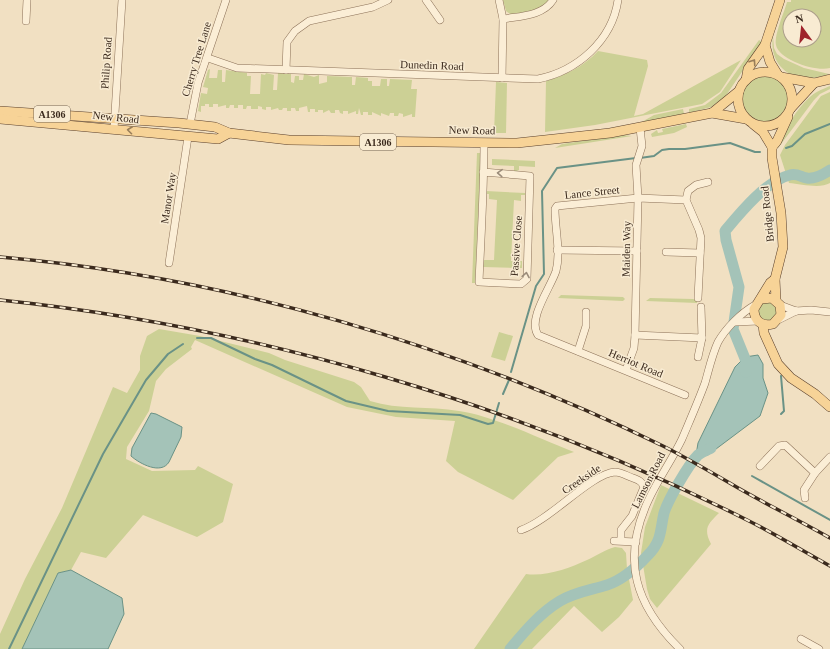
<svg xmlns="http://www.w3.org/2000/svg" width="830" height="649" font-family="Georgia,serif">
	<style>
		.green { fill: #ccd095; fill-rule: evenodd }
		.water { fill: #a4c3b8; stroke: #6a9286 }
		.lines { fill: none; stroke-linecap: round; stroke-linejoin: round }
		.stream { stroke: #6a9286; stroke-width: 2 }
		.river { stroke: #a4c3b8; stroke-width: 11 }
		.minor-casing { stroke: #8c7158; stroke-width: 8 }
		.major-casing { stroke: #593f2c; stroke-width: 10 }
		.minor { stroke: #fbeed6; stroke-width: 7 }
		.major { stroke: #f7d397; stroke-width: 9 }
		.rail-casing { stroke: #3b2a1d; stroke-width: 3.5 }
		.rail { stroke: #f8ebd2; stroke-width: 2; stroke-dasharray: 6; stroke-linecap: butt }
		.oneway { stroke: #997e5a }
		.oneway2 { stroke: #9b8c7a }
		.labels { text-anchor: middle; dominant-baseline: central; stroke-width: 3; stroke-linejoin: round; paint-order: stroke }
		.shield { fill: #f8ebd2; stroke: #746453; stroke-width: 1 }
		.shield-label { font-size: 10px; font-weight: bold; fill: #3b2a1d }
		.street-label { font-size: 11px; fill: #3b2a1d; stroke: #f8ebd2 }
	</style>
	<rect width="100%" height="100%" fill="#f1e0c2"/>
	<!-- green -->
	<g class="green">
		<path d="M503,0H550C540,9 518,22 506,11Z"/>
		<path d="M791,0H830V68C816,72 779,60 776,45C774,35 784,13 787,2H791ZM790,16H814V40H790Z"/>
		<path d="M773,36L774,48L777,54L784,59L804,68L829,74C822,76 814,79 807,78C784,78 769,59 773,36Z"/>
		<polygon points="759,40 762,42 725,97 711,107 689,113 689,109 705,105 721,93"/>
		<path d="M598,51L647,60L648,66L634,116L643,114L741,60L720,92L702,104L595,125L545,132L546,81C566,75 583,67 598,51Z"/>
		<polygon points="210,69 209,78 217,78 218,70 222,70 222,82 225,82 226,70 247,73 247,76 251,76 250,94 260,94 261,74 265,75 266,73 274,75 273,90 277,90 278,73 291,74 291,82 294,83 295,76 299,76 299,80 303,80 304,74 314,77 319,75 319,84 327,82 327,76 352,77 352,85 355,85 356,77 368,78 368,81 372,81 372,86 380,86 381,79 387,79 387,86 389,86 390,79 412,80 411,89 417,89 415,117 412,117 412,114 403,117 403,114 399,113 398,116 394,116 394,113 390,113 389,116 381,113 381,116 372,112 372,115 368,115 368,112 363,112 363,115 361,115 359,108 358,114 356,114 356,111 348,114 348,111 343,111 343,114 340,113 339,110 335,110 335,113 331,113 329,110 323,113 323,110 318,110 318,112 315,112 315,109 310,109 310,112 308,112 307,106 299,108 299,111 296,111 295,108 291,108 291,111 287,111 287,108 283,108 282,110 279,110 278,108 271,110 271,107 266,107 266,110 262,109 262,107 258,106 258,109 251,109 251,106 247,106 246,109 243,109 243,105 238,105 238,108 234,108 234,105 230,105 229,108 226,108 226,105 218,107 218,104 213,104 213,107 209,107 209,104 205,104 205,106 201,106 201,112 198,111 201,93 207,94 208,88 203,87 208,70"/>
		<circle cx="765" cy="99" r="23"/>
		<polygon points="496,82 507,83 506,133 494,133"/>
		<path d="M830,86V89L820,94L814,100L778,148C782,132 798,107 811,96C817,91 823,89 830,86Z"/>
		<path d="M830,92V183C820,189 801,184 789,183L780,155L785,145L821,96Z"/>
		<polygon points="683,109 684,114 640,123 654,115"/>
		<polygon points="686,124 687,127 674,133 652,137 651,134 657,130 658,133 663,132 662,129"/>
		<polygon points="623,135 632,136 555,148 562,144"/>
		<polygon points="477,153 481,153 475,283 472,283"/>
		<polygon points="492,159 535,161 535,167 519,166 519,170 514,172 514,166 492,165"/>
		<polygon points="486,191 525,193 525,195 521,195 521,201 514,200 511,261 522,261 522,268 483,267 483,260 494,260 497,200 489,199 489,194 486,194"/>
		<polygon points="561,295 623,297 625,299 623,301 558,298"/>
		<polygon points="650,298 693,299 697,300 697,303 646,301"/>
		<circle cx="768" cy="311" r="10"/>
		<path d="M159,329L200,336L269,353L285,360L354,382L361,387L370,401C399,410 429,406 459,411C494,416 540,439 574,452L558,457L513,500L458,472L446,461L455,421L396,417L347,407L195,340L191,347L192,349L166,369L156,381L149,411L127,447L126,459L152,471L195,470L198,466L233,484L223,522L197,537L143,515L106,558L81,552L71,570L58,573L22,649H0V634L25,579L62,508L113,387L127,393L140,370V356L147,336Z"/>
		<polygon points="499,332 513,336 505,361 491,357"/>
		<path d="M661,485L719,513C708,524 703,528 711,544L657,608L650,599L647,589L641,553L645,527Z"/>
		<path d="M615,547L622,548L626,553L627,569L633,600L619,617L602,632L574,606L532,649H474L526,574C545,577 570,568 587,560C596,556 604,550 615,547Z"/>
	</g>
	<!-- water -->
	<g class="water">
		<polygon points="758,355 763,364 763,378 768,393 760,416 708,455 696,455 698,443 735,367 745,357"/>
		<path d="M151,413L156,414L182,427L181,437L169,462C161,475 140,464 131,456L132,448Z"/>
		<polygon points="71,570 122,598 124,614 108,649 22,649 58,573"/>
	</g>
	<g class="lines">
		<!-- stream -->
		<g class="stream">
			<polyline points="786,148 792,146 805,134 830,124"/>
			<polyline points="640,158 654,156 662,150 669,149 685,149 730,143 755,152 760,152"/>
			<polyline points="197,338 211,338 255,359 272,365 346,401 388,411 460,415 488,424 493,423 499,403"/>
			<polyline points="511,372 536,286 544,274 542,191 557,168 636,158"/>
			<polyline points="781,376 784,411 781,414"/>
			<polyline points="503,394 509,380"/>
			<polyline points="752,476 830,520"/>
			<polyline points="9,649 103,454 146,380 168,354 183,344"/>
		</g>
		<!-- river -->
		<g class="river">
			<path d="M746,372V361L733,329L739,287L726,240L725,231C740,213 767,180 790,175C797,173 801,177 807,178C815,179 824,174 830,170"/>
			<path d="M510,649C525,631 540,613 560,601C575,592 591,590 607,585C622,580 637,567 648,555C662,541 660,530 664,513C668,500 688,465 698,455C702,452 707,450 711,448"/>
		</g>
		<!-- minor casing -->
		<g class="minor-casing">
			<g id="minor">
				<polyline points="426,0 440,20"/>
				<polyline points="499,0 503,19 502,78"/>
				<path d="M503,19C520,16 543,16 553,0"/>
				<polyline points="26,21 27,0"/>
				<path d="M208,58L237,68L538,79C577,71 612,41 618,0"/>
				<polyline points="286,70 287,42 295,31 309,21 373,7 388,0"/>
				<polyline points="190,124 198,83 226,0"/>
				<polyline points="114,129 122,0"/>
				<path d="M483,172L530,176L527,279L521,284L479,282C481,236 484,189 484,143"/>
				<polyline points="686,200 688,191 696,185 708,182"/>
				<polyline points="557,250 637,251"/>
				<polyline points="666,252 700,253"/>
				<polyline points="169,263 188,137"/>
				<polyline points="780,305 796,311"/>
				<polyline points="796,311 811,310 830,312"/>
				<polyline points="780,319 796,311"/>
				<polyline points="736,322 758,321"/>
				<polyline points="635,335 702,338 701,307"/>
				<polyline points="578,351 586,326 586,312"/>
				<polyline points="698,357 702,338"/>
				<polyline points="626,370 634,348 635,335 638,198 636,165 642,146 640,128"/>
				<path d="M685,395L538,335C527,319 551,287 556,271C561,252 555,229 555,209L557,206L638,198L686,200L699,230L701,238L698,298"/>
				<polyline points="760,466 779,446 785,445 815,473"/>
				<polyline points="805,498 804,490 815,473 830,457"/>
				<path d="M521,530C549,521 592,473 615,472C621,472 627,476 633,478C638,480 642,481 644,487L632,516L621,530V540"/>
				<polyline points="614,541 636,542"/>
				<polyline points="801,639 819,649"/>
				<path d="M680,649C635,605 621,560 648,501C658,479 672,460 682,439C690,420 698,402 705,383C709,369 712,355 718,342C726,328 741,313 755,305"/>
			</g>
		</g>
		<!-- major casing -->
		<g class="major-casing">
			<g id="major">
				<polyline points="765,45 770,62 778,75"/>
				<circle cx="765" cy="99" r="27"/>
				<polyline points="781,77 814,83 830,79"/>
				<polyline points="746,80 748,69 765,45 780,0"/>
				<polyline points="791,108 814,83"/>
				<polyline points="0,111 179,123 215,127 229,133 289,140 358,141 517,143 610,133 712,113 746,119"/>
				<polyline points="712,113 739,91"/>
				<polyline points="0,119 218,139 229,133"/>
				<polyline points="753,124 763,132 772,147 772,158 781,213 783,247 775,279 776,300"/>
				<polyline points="772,147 777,141 788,117"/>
				<path d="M761,299L772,298L780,305L781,315L773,324C762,327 754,321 754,309L770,283L775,279"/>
				<polyline points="763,325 764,333 778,364 791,378 815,394 830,407"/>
			</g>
		</g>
		<!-- minor -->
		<use href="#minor" class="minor"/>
		<!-- major -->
		<use href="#major" class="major"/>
		<!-- rail casing -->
		<g class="rail-casing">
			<g id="rail">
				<path d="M0,257C230,277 455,345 663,446C689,459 714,474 740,489C770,506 800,521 830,538"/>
				<path d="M0,300C258,327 517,404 749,521C777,535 803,551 830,566"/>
			</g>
		</g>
		<!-- rail -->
		<use href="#rail" class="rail"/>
	</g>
	<!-- one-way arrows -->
	<defs><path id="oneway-chevron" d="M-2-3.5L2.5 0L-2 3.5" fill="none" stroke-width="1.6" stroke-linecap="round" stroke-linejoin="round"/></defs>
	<g class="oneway">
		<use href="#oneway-chevron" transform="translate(753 62) rotate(-56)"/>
		<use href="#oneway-chevron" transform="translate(130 130) rotate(-173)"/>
	</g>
	<g class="oneway2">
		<use href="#oneway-chevron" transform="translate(500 173) rotate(-177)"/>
		<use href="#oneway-chevron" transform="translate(526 275) rotate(-80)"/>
	</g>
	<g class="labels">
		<!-- shield labels -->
		<g class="shield">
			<rect x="34" y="106" width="36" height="16" rx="3"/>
			<rect x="360" y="134" width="36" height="16" rx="3"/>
		</g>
		<g class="shield-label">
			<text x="52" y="114">A1306</text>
			<text x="378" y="142">A1306</text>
		</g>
		<!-- street labels -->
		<g class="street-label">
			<text transform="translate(196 59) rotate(-73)">Cherry Tree Lane</text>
			<text transform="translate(106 63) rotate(-86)">Philip Road</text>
			<text transform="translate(432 65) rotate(2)">Dunedin Road</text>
			<text transform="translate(116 117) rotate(6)">New Road</text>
			<text transform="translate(472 130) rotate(1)">New Road</text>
			<text transform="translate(592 192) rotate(-6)">Lance Street</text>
			<text transform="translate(168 198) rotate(-81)">Manor Way</text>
			<text transform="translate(767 214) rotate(-96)">Bridge Road</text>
			<text transform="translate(516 246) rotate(-86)">Passive Close</text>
			<text transform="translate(626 249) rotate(-89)">Maiden Way</text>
			<text transform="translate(636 363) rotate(23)">Herriot Road</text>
			<text transform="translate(581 479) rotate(-34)">Creekside</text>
			<text transform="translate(648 480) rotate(-63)">Lamson Road</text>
		</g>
	</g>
	<!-- north arrow -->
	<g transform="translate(802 28) rotate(345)"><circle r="19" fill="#f8ebd2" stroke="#ac9e8a"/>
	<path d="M0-3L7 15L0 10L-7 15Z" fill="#9f232b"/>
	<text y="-6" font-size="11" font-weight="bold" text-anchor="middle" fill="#3b2a1d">N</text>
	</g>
</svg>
